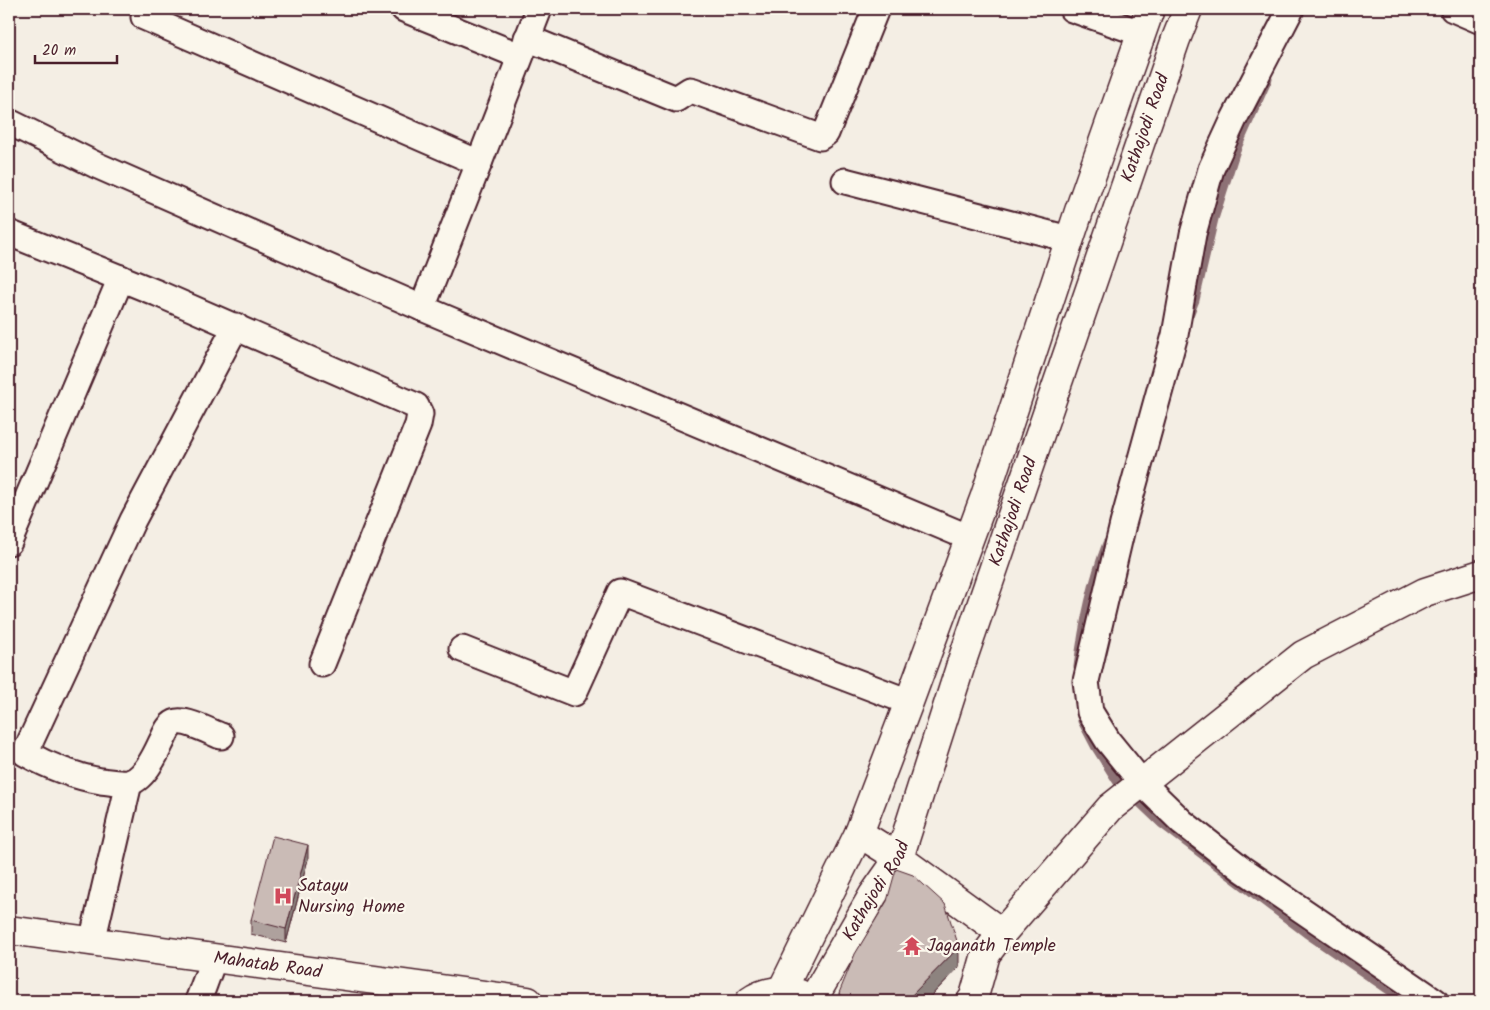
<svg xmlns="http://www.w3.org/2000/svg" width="1490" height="1010" font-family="Kalam,sans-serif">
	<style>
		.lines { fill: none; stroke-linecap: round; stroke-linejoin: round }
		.stream { stroke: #8d7174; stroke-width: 9 }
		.minor-casing { stroke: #4a1f2b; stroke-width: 29 }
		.tertiary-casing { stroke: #4a1f2b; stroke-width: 31 }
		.secondary-casing { stroke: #4a1f2b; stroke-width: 31 }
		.minor { stroke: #fbf7ec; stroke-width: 25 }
		.tertiary { stroke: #fbf7ec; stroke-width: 28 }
		.secondary { stroke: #fbf7ec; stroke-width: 28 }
		.wall { fill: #aea19d; stroke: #4a1f2b }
		.shaded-wall { fill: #8d837f; stroke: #4a1f2b }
		.building { fill: #cabbb6; stroke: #4a1f2b }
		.labels { text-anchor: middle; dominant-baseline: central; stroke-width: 4.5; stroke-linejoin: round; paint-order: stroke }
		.street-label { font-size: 18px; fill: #4a1f2b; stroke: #fbf7ec }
		.poi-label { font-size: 18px; fill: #4a1f2b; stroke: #fbf7ec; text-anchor: start }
	</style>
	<rect width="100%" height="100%" fill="#f4eee4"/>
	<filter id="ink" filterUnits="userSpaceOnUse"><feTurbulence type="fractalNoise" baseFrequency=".02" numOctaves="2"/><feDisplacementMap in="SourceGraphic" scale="10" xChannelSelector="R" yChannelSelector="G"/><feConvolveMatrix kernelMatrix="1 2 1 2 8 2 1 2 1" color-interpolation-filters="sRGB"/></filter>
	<g filter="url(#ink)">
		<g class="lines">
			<!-- stream -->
			<g class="stream">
				<polyline points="1189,315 1195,300 1214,219 1236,150 1268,79"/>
				<path d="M1078,667C1083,625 1092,583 1107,543"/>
				<polyline points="1082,721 1095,746 1117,781 1162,824 1306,933 1405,1001"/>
			</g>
			<!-- minor casing -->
			<g class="minor-casing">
				<g id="minor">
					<polyline points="148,9 144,17 479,163 422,308 970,538"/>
					<polyline points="404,9 520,56"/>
					<polyline points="1072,9 1141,33"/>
					<polyline points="1291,9 1234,119 1211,169 1193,234 1175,335 1123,524 1086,681 1090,712 1108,741 1142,783 1182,822 1242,869 1435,1001"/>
					<polyline points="1453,9 1481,21"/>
					<polyline points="527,38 676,99 690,90 694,91 820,137 826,133 876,9"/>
					<polyline points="9,122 96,165 422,308"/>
					<polyline points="479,163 539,9"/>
					<polyline points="845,181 1069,239"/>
					<polyline points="9,233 157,293 416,406 420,414 418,425 322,664"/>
					<polyline points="9,542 121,278"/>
					<polyline points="462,649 574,693 620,592 909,702"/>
					<path d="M221,736C210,732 188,720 177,722C168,724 165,736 161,743C155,756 143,780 128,783C119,784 109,782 101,781C72,776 50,767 25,753L133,520L236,326"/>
					<polyline points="92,942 129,783"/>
					<polyline points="198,1001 214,958"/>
				</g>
			</g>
			<!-- tertiary casing -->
			<g class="tertiary-casing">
				<polyline id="tertiary" points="1002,933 1110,808 1303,655 1425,592 1481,574"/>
			</g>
			<!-- secondary casing -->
			<g class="secondary-casing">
				<g id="secondary">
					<polyline points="859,833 899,858 1002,933 986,954 973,1000 971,1001"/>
					<path id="s1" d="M9,930L528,1001"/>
					<polyline points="782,990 859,833 909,702 985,496 1079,211 1150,9"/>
					<path d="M750,1001C764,991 784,988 800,994"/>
					<path id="s2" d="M812,1001L873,895L899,858L963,658L1176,39L1188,9"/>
				</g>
			</g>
			<!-- minor -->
			<use href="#minor" class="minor"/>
			<!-- tertiary -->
			<use href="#tertiary" class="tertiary"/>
			<!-- secondary -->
			<use href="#secondary" class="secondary"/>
		</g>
		<!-- wall -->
		<g class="wall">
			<polygon points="308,859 286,943 251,934 251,920"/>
			<polygon points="959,967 926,1001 839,1001 839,993"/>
		</g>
		<!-- shaded-wall -->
		<g class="shaded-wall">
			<polygon points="308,845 308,859 286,943 286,929"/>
			<polygon points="959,947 959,967 926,1001 906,1001"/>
		</g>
		<!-- building -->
		<g class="building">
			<polygon points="273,836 308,845 286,929 251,920"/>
			<polygon points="896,869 913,875 945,904 959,947 906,1001 849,1001 839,993 855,954 887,901"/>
		</g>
	</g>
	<!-- icons -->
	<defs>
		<g id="hospital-bare" transform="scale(1.5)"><path d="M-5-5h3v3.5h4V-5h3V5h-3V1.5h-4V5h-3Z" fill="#d1495b" stroke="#fbf7ec" stroke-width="2.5" paint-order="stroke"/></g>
		<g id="temple-bare" transform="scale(1.5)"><path d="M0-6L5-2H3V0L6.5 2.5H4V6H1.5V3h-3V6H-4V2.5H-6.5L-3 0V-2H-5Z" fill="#d1495b" stroke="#fbf7ec" stroke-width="2.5" paint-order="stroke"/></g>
	</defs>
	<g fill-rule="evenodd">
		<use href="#hospital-bare" x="283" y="896"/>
		<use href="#temple-bare" x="912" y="946"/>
	</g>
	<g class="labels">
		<!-- street labels -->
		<g class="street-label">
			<text stroke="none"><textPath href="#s2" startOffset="938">Kathajodi Road</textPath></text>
			<text stroke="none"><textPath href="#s2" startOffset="532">Kathajodi Road</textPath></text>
			<text stroke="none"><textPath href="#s2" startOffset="128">Kathajodi Road</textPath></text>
			<text stroke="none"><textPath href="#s1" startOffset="261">Mahatab Road</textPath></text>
		</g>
		<!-- poi labels -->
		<g class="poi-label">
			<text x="298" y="886">Satayu<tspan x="298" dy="21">Nursing Home</tspan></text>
			<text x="927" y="946">Jaganath Temple</text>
		</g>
	</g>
	<!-- margin -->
	<rect width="1490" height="1010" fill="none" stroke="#fbf7ec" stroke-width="30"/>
	<rect x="15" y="15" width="1460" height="980" fill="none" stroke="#4a1f2b" stroke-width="2" filter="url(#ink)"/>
	<!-- scale -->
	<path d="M35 55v8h82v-8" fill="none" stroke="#4a1f2b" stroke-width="2.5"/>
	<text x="42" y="55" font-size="15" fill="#4a1f2b" stroke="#fbf7ec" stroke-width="4" paint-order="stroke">20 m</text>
</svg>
